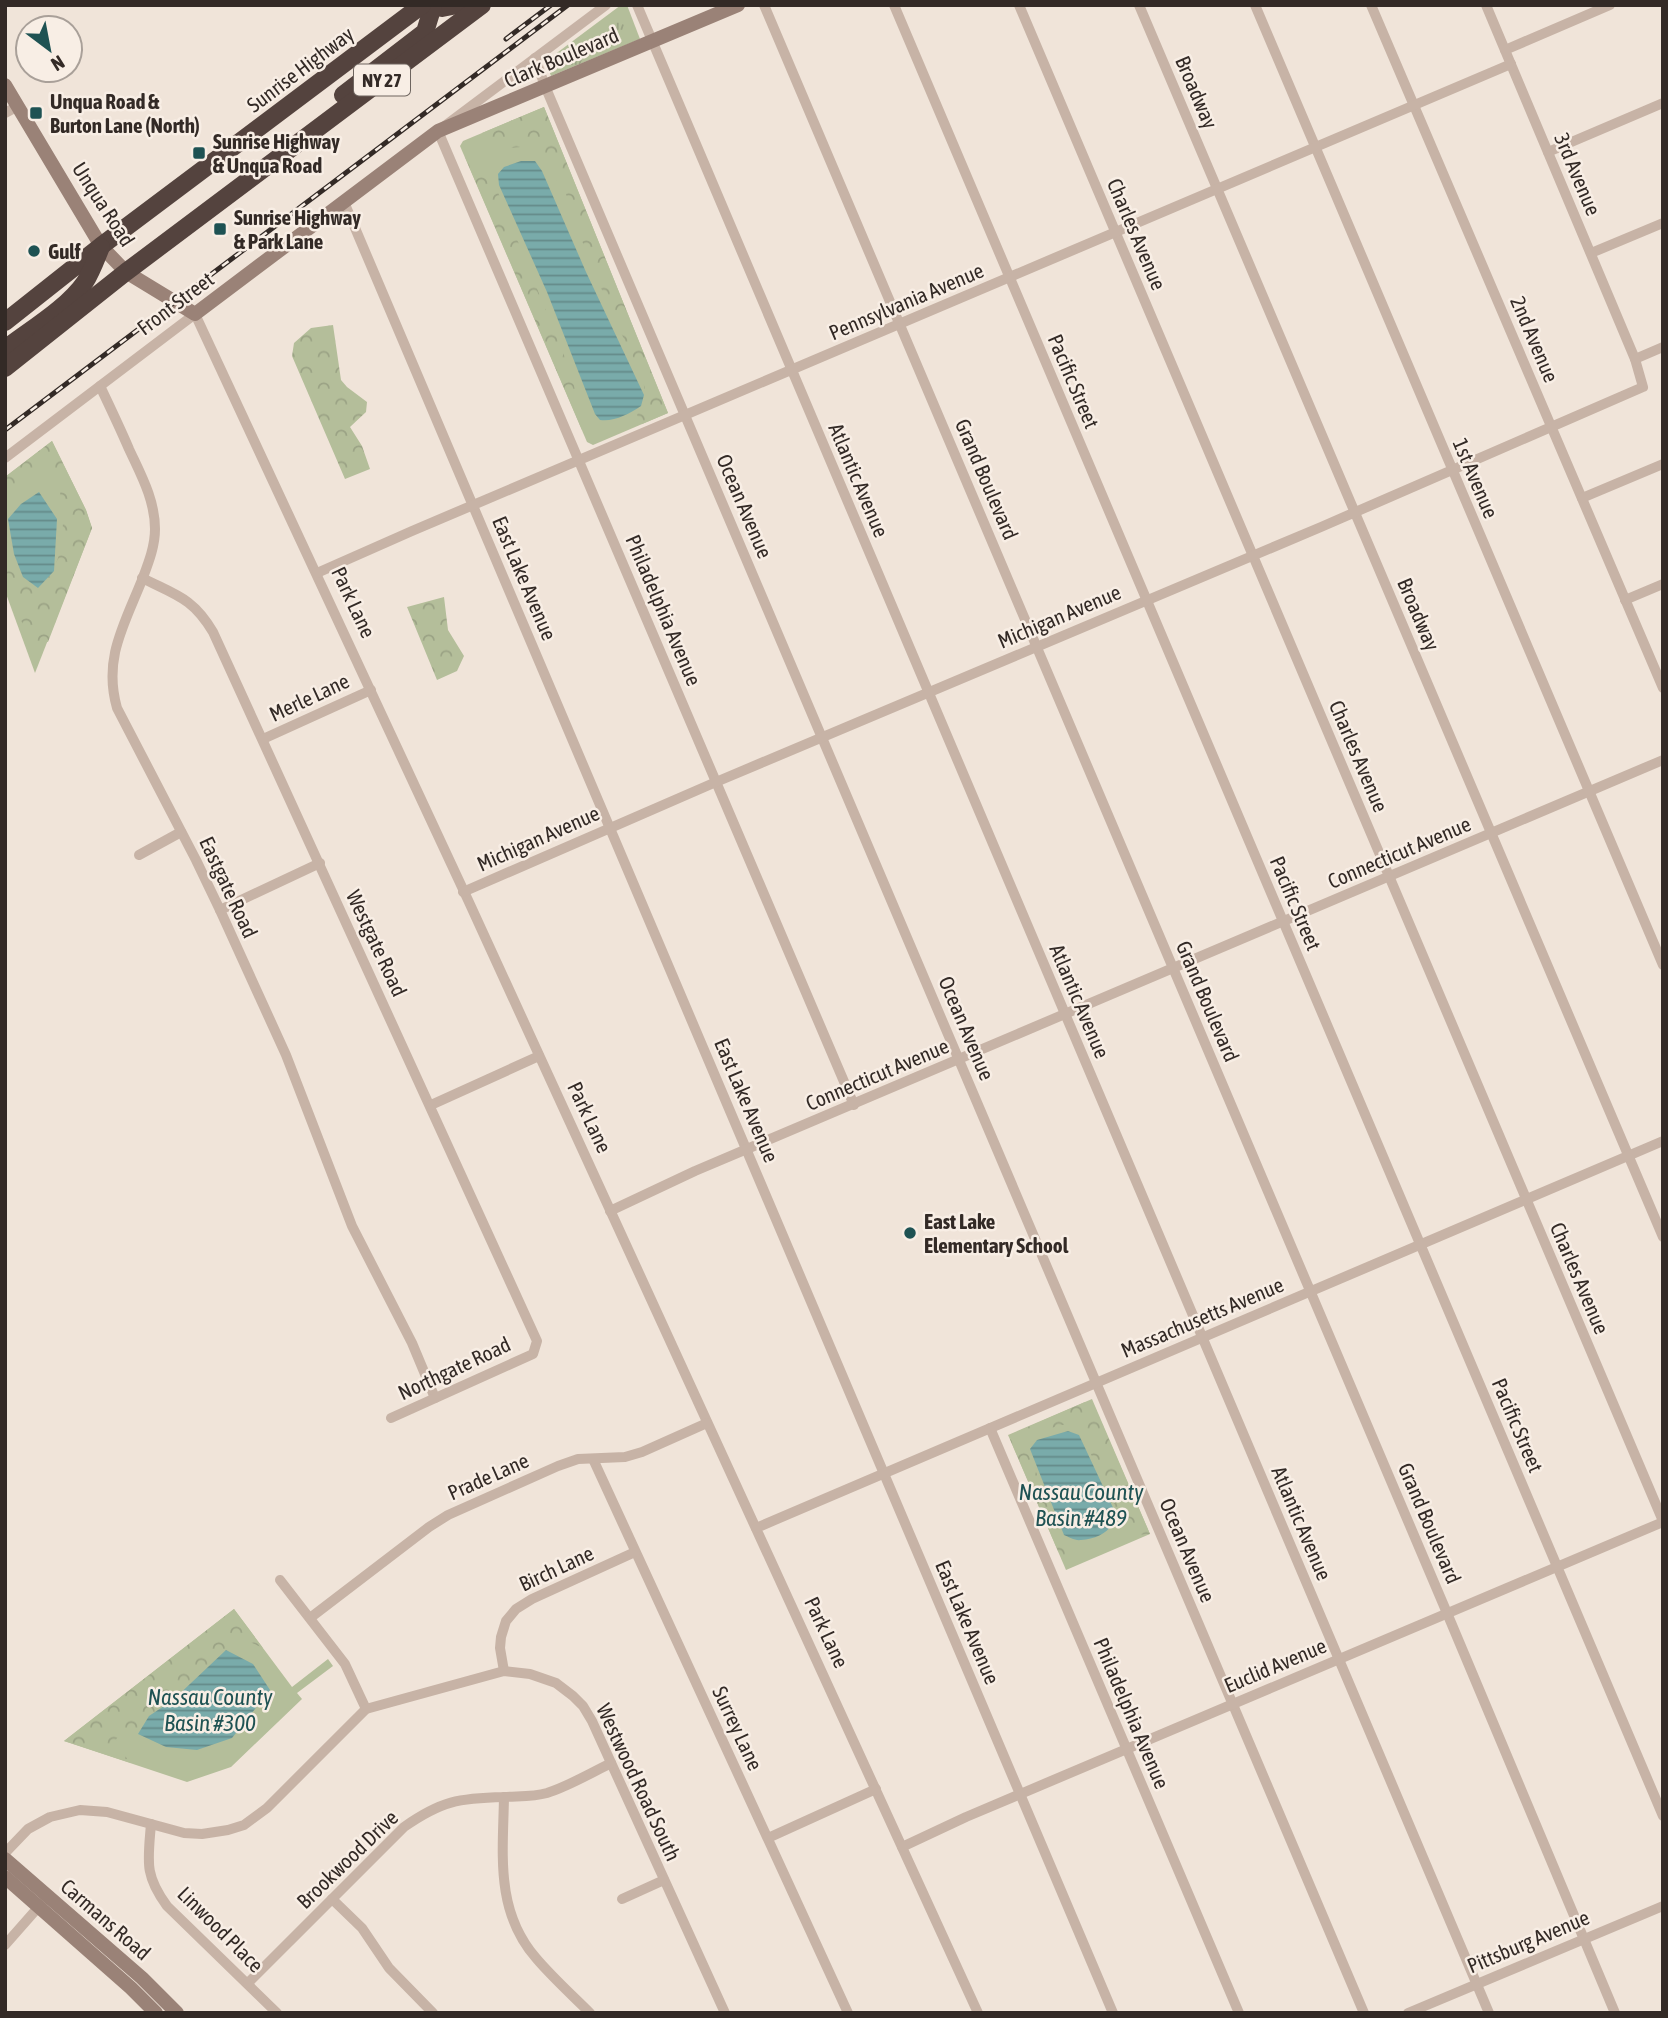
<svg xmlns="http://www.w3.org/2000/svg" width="1668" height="2018" font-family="'Asap Condensed',sans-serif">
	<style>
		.grass { fill: #b4be9a }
		.forest { fill: url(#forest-crowns) }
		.park { fill: url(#park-tufts) }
		.water { fill: url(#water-rules) }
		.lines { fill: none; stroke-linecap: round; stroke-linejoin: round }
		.street { stroke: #c7b3a6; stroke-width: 10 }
		.secondary { stroke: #9a8277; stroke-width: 14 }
		.highway { stroke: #54433e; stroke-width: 18 }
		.rail-casing { stroke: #332a26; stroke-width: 5 }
		.rail { stroke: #f8eee5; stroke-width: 2.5; stroke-dasharray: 8; stroke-linecap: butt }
		.poi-dot { fill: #1e5253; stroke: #f8eee5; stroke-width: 2.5 }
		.labels { text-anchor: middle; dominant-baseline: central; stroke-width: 5; stroke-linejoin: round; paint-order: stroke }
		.shield { fill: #f8eee5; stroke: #6e655f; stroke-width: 2 }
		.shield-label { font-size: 19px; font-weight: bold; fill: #332a26 }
		.street-label { font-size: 21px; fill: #332a26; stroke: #f8eee5 }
		.poi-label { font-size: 21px; font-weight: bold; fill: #332a26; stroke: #f8eee5; text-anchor: start }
		.water-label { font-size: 23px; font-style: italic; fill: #1e5253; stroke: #f8eee5 }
	</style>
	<defs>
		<pattern id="forest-crowns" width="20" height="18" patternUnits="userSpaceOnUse" patternTransform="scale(1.75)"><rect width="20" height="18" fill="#b4be9a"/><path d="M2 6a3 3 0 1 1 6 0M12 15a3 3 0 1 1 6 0" fill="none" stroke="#9ba385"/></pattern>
		<pattern id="park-tufts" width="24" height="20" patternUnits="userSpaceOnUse" patternTransform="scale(1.75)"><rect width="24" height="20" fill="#b4be9a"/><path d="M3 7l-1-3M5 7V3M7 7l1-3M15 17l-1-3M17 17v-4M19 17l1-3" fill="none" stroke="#9ba385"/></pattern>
		<pattern id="water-rules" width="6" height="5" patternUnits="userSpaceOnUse" patternTransform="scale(1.75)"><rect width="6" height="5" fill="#79abaa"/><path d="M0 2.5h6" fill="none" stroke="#648b8a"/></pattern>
	</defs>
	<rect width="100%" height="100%" fill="#f0e4d9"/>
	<!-- grass -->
	<g class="grass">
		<polygon points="544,107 668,413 593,445 587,442 460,146 463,141"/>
		<polygon points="52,441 86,510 92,528 35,673 5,591 5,477"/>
		<polygon points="1092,1399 1150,1534 1066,1570 1008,1435"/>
		<polygon points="234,1609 292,1687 328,1659 333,1666 297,1693 302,1699 231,1767 187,1782 64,1741"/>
	</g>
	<!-- forest -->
	<g class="forest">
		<polygon points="544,107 668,413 642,424 637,415 645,395 643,377 615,321 586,252 565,191 537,154 521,147 492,150 480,143 482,133"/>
		<path d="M465,157C485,163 494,168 497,190L570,370L582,417V430Z"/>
		<polygon points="333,325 341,380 347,387 367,402 366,412 350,427 362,446 370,469 345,479 292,356 294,343 311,328"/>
		<path d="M52,441L86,510L92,528L48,642L29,640L5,580V537C17,565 8,570 41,582L55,567L62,546L63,521L60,492L47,473L39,471L14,487L5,490V477Z"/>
		<polygon points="444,597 448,630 464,656 457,671 437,680 407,607"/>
		<path d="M1085,1402L1093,1403L1150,1534L1133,1535L1125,1529L1080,1430C1066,1416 1043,1433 1028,1439L1026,1449L1063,1534L1066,1555L1063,1557L1058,1551L1010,1439L1012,1434Z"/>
		<polygon points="234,1609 263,1648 241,1638 173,1700 149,1716 138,1734 122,1734 116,1739 118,1748 131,1763 64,1741"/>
	</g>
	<!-- park -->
	<polygon class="park" points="621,5 627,5 640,39 551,76 546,63 546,61"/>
	<!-- water -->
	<g class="water">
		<path d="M521,161H535L542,171L586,272L644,395L641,406C629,414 614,422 600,420L595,414L547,292L499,185L498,174L504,167Z"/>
		<polygon points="39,492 57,519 54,571 38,588 23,577 14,554 8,519 21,504"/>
		<path d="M1068,1431L1079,1435L1116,1514C1113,1531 1098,1539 1081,1540C1075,1541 1069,1537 1064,1535L1030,1449L1037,1440Z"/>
		<polygon points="226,1650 253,1664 270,1690 232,1738 197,1750 166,1747 138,1734 149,1716 173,1700"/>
	</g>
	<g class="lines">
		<!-- street -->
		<g class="street">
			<polyline points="606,5 438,131 854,1105"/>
			<polyline points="637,5 1489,2013"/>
			<polyline points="764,5 1447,1613 1615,2013"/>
			<polyline points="894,5 1663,1816"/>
			<polyline points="1019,5 1663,1521"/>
			<polyline points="1139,5 1663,1237"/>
			<polyline points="1255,5 1663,965"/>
			<polyline points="1371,5 1663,688"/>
			<polyline points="1505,50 1610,5"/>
			<polyline points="535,58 545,86 1364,2013"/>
			<polyline points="5,113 18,106"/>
			<polyline points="1548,152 1663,103"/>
			<polyline points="344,202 1113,2013"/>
			<polyline points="1591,253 1663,223"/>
			<polyline points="1635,359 1663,347"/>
			<path d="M100,386C110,407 120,428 129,449C141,475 155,500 155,529C155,547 148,564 142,580C124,625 103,659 117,708L196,860L220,910L286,1055L352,1226L412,1343L435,1398"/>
			<polyline points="5,458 195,314 468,900 978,2013"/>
			<polyline points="1582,498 1663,464"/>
			<polyline points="317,573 412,531 1511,64"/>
			<path d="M142,578C176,595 193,598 213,632L537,1341L533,1354L391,1418"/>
			<polyline points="1625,600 1663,584"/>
			<polyline points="263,739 371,690"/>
			<polyline points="139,855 181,832"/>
			<polyline points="463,892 716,782 1321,527 1643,387 1635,359 1486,5"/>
			<polyline points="220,910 320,863"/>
			<polyline points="431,1105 539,1056"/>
			<polyline points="610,1211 695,1171 1663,760"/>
			<polyline points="990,1428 1239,2013"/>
			<polyline points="593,1459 848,2013"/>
			<polyline points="756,1528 1663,1141"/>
			<polyline points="280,1580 345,1664 366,1709"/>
			<polyline points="310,1618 429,1527 448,1515 558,1466 578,1459 625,1457 642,1452 707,1423"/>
			<polyline points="504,1671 500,1648 501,1637 506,1621 516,1609 532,1599 635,1552"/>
			<path d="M504,1797C503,1854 495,1911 536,1958C552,1977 572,1995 590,2013"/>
			<path d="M151,1824C148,1861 144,1875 167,1906L277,2013"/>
			<polyline points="768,1838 876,1789"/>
			<polyline points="902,1847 966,1817 1663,1522"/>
			<polyline points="5,1853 28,1829 50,1817 80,1810 107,1812 184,1833 202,1834 228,1830 244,1825 267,1808 366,1709 504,1671 530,1674 556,1683 573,1696 583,1706 592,1721 725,2013"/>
			<polyline points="332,1899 362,1928 389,1968 433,2013"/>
			<polyline points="622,1899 664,1880"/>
			<polyline points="5,1945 42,1903"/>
			<path d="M248,1983L404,1827C441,1801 459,1798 504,1797C519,1796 533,1797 547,1793C569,1786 591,1773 611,1763"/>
			<polyline points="1408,2013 1663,1906"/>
		</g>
		<!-- secondary -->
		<g class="secondary">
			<polyline points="5,85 101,246 126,272 195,314 438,131 738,5"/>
			<polyline points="5,1859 142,1978 177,2013"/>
			<polyline points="5,1877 131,1988 156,2013"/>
		</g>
		<!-- highway -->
		<g class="highway">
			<polyline points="433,5 442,8 457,5"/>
			<polyline points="343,95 425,32 433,6"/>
			<polyline points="5,322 101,246 422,5"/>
			<path d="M5,349C31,329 67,308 85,282C92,271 96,259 101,247"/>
			<polyline points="5,368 126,272 482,5"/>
		</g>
		<!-- rail casing -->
		<g class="rail-casing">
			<g id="rail">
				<polyline points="506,39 551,5"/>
				<polyline points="5,430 568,5"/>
			</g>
		</g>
		<!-- rail -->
		<use href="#rail" class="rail"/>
	</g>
	<!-- markers -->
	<g class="poi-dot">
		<rect x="29" y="106" width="14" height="14" rx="3.5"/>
		<rect x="192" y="146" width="14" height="14" rx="3.5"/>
		<rect x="213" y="222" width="14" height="14" rx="3.5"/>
		<circle cx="34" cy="251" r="7"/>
		<circle cx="910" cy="1233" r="7"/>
	</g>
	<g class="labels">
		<!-- shield labels -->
		<rect class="shield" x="354" y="64.5" width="56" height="31" rx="5"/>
		<g class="shield-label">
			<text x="382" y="80">NY 27</text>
		</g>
		<!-- street labels -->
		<g class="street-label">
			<text transform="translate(561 57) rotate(-23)">Clark Boulevard</text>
			<text transform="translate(300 69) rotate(-37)">Sunrise Highway</text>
			<text transform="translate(1197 92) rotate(67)">Broadway</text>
			<text transform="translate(1578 174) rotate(67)">3rd Avenue</text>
			<text transform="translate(104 204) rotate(57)">Unqua Road</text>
			<text transform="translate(1137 234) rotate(67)">Charles Avenue</text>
			<text transform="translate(906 301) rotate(-23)">Pennsylvania Avenue</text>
			<text transform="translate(175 303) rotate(-37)">Front Street</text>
			<text transform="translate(1535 339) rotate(67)">2nd Avenue</text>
			<text transform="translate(1074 381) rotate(67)">Pacific Street</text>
			<text transform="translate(1476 478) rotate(67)">1st Avenue</text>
			<text transform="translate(987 479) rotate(67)">Grand Boulevard</text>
			<text transform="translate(859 480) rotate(67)">Atlantic Avenue</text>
			<text transform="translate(745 506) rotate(67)">Ocean Avenue</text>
			<text transform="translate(525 578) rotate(67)">East Lake Avenue</text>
			<text transform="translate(354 602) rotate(65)">Park Lane</text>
			<text transform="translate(664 610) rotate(67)">Philadelphia Avenue</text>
			<text transform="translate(1419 614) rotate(67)">Broadway</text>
			<text transform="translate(1059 616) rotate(-23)">Michigan Avenue</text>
			<text transform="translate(309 697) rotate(-25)">Merle Lane</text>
			<text transform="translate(1359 756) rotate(67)">Charles Avenue</text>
			<text transform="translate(538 838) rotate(-24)">Michigan Avenue</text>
			<text transform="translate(1399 852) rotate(-23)">Connecticut Avenue</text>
			<text transform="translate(229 887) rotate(65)">Eastgate Road</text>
			<text transform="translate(1296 903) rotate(67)">Pacific Street</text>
			<text transform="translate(377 943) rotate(65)">Westgate Road</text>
			<text transform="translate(1080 1001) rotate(67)">Atlantic Avenue</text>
			<text transform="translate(1208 1001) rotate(67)">Grand Boulevard</text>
			<text transform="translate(967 1028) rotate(67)">Ocean Avenue</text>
			<text transform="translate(877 1074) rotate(-23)">Connecticut Avenue</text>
			<text transform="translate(747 1100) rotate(67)">East Lake Avenue</text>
			<text transform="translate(590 1117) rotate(65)">Park Lane</text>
			<text transform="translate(1580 1278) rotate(67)">Charles Avenue</text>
			<text transform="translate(1202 1317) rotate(-23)">Massachusetts Avenue</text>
			<text transform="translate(454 1368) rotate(-25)">Northgate Road</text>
			<text transform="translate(1518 1425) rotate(67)">Pacific Street</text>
			<text transform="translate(488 1476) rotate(-24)">Prade Lane</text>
			<text transform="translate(1302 1523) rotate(67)">Atlantic Avenue</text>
			<text transform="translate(1430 1523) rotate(67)">Grand Boulevard</text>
			<text transform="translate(1188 1550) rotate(67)">Ocean Avenue</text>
			<text transform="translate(556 1568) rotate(-25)">Birch Lane</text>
			<text transform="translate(968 1622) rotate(67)">East Lake Avenue</text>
			<text transform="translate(827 1632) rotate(65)">Park Lane</text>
			<text transform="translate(1275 1665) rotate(-23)">Euclid Avenue</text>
			<text transform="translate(1132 1713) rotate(67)">Philadelphia Avenue</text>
			<text transform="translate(738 1728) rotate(65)">Surrey Lane</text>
			<text transform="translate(639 1782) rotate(65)">Westwood Road South</text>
			<text transform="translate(347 1859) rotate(-44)">Brookwood Drive</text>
			<text transform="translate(106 1919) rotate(41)">Carmans Road</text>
			<text transform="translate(221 1929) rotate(45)">Linwood Place</text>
			<text transform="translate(1528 1941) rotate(-23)">Pittsburg Avenue</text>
		</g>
		<!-- poi labels -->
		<g class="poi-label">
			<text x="50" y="101">Unqua Road &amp;<tspan x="50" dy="24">Burton Lane (North)</tspan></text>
			<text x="213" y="141">Sunrise Highway<tspan x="213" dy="24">&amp; Unqua Road</tspan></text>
			<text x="234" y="217">Sunrise Highway<tspan x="234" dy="24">&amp; Park Lane</tspan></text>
			<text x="48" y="251">Gulf</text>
			<text x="924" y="1221">East Lake<tspan x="924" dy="24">Elementary School</tspan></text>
		</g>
		<!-- water labels -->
		<g class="water-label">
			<text x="1081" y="1492">Nassau County<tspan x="1081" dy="26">Basin #489</tspan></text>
			<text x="210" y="1697">Nassau County<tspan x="210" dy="26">Basin #300</tspan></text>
		</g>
	</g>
	<!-- border -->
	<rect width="1668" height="2018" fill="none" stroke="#332a26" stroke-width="14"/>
	<!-- north arrow -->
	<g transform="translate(49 49) rotate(148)"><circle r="33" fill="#f8eee5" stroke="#a9a099" stroke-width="2"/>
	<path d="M0-5L12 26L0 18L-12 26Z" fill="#1e5253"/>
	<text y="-10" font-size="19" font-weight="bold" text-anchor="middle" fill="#332a26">N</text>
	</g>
</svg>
